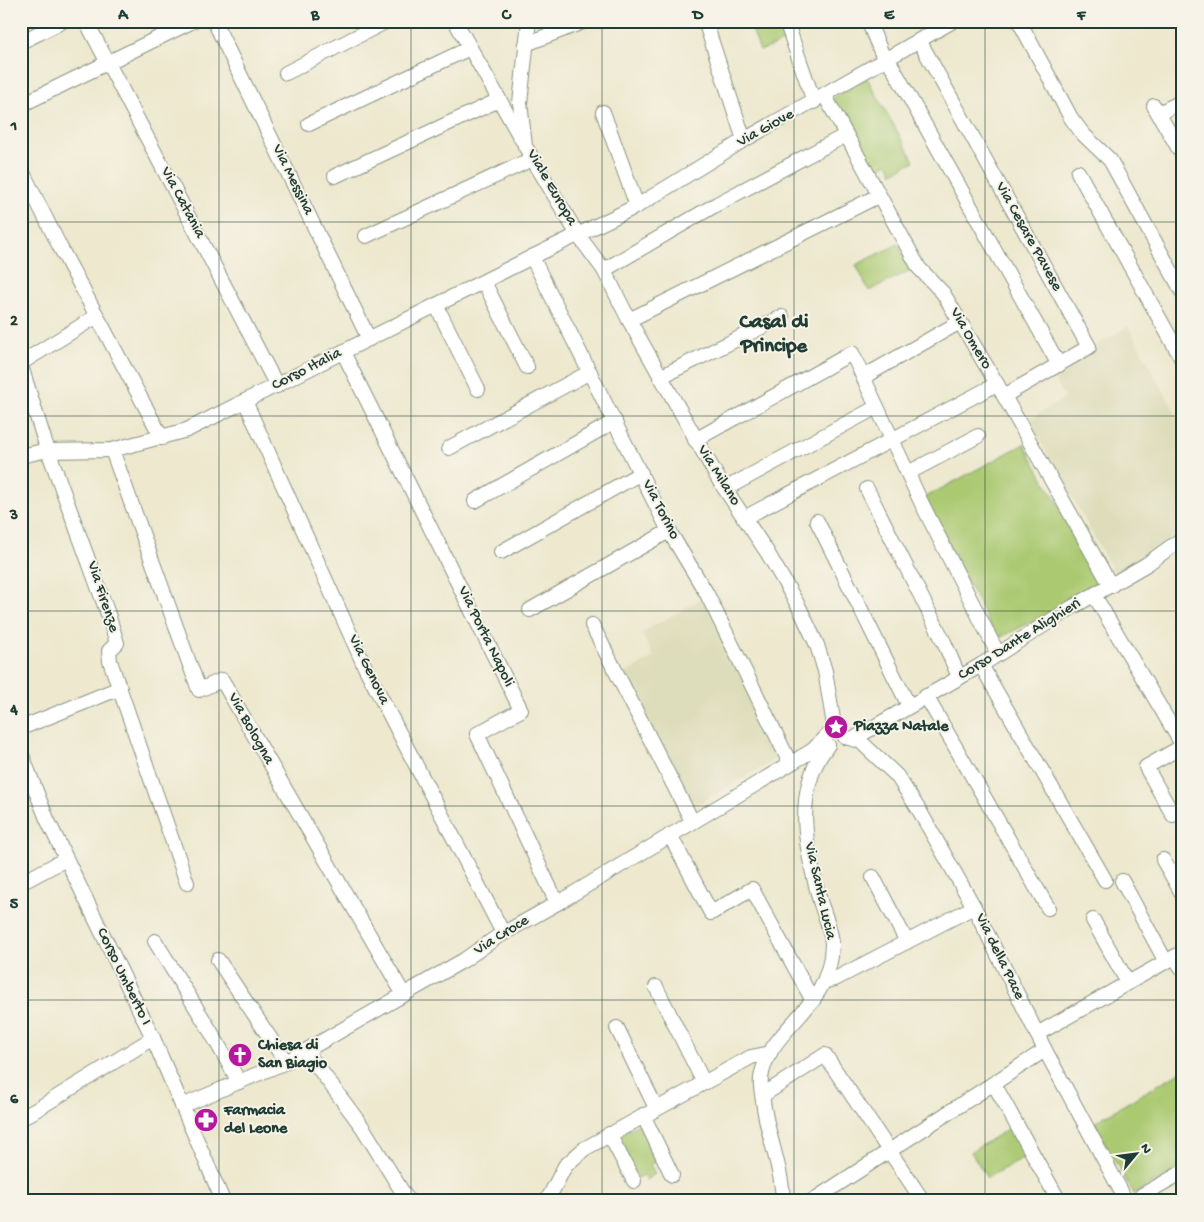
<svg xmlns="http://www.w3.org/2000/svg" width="1204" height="1222" font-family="'Gochi Hand',sans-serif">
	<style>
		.built { fill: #deddbb }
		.green { fill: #aac971; stroke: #648352 }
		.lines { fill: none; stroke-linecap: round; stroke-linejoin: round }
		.minor-casing { stroke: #869281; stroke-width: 16 }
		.minor { stroke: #fff; stroke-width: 14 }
		.grid { fill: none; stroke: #1f3d34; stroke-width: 1; stroke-opacity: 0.55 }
		.labels { text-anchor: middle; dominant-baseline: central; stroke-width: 4; stroke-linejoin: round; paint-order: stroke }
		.street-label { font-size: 16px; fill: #1f3d34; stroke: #f7f3e8 }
		.poi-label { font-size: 16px; font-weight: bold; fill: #1f3d34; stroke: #f7f3e8; text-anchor: start }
		.district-label { font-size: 21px; font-weight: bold; fill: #1f3d34; stroke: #f7f3e8 }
		.neatline { fill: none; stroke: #1f3d34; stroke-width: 2 }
		.grid-label { font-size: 16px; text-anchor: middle; font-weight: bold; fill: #1f3d34 }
	</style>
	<rect width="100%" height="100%" fill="#f7f3e8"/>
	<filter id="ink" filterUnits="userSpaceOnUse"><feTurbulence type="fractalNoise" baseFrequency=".02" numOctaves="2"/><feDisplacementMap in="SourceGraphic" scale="10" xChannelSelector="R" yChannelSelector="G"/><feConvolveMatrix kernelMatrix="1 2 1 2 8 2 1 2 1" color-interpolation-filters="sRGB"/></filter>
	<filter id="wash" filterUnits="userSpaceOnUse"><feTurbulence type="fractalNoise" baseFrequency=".0096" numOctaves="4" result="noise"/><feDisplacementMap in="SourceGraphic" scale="20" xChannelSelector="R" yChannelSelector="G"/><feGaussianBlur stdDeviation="1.12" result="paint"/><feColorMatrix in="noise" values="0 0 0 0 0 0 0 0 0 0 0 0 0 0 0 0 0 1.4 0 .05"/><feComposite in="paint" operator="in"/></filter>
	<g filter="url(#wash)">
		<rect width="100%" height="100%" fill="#ede8ce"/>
		<!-- built -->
		<g class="built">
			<polygon points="1128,326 1183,427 1183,528 1140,561 1115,574 1029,420 1065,398 1051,374"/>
			<polygon points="703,598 782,756 690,808 624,675 654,657 641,633"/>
		</g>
		<!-- green -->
		<g class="green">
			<polygon points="749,21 782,21 788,40 760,51"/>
			<polygon points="867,78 914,161 893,173 888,163 870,173 832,99"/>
			<polygon points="898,244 911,270 869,291 856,265"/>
			<polygon points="1024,444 1098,575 1098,589 997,639 924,498"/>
			<polygon points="1183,1070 1183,1166 1134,1194 1093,1123"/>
			<polygon points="642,1122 660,1160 650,1164 655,1174 646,1180 643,1175 637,1178 616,1137"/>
			<polygon points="1014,1125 1030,1154 987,1178 971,1152"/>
		</g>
	</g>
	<g filter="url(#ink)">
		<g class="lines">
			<!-- minor casing -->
			<g class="minor-casing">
				<g id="minor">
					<polyline points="86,21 277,386"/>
					<polyline points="214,21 369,339"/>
					<polyline points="455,21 522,140"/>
					<polyline points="529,21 520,103 525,146 578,235 604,270 629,320 719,480 767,552 799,607 817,645 825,671 834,725"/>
					<polyline points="705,21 744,140"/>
					<polyline points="786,21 814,102"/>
					<polyline points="868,21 885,61"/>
					<polyline points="1019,21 1071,118 1083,134 1110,160 1183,293"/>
					<polyline points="21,42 63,21"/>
					<polyline points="920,42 1089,347 1004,396"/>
					<polyline points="526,44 585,21"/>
					<polyline points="888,59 1059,365"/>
					<polyline points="286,73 387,21"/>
					<polyline points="825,96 919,268 943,293 1004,396 1111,586"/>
					<polyline points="21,105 193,21"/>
					<polyline points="1154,106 1183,156"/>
					<polyline points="603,112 637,206"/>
					<polyline points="1159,113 1183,101"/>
					<polyline points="309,124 470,48"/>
					<polyline points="21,169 60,247 162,438"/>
					<polyline points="1078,172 1183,361"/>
					<polyline points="335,176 499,100"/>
					<polyline points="366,236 532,159"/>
					<polyline points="532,257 669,531 707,594 790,763"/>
					<polyline points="604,270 717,204 846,135"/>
					<polyline points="484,282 527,367"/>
					<polyline points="436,305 478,389"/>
					<polyline points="629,320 878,196"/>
					<polyline points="343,352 521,710 477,734 557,903"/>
					<polyline points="21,363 97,316"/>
					<polyline points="21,366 45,442 108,614 117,643 109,651 110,661 187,883"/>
					<polyline points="865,376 960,322"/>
					<polyline points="660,377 782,317"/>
					<polyline points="245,401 365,667 503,933"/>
					<polyline points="695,440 852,353 921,502 998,654"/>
					<polyline points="449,448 590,372"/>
					<polyline points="112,450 199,690 222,680 404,995"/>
					<polyline points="21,456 43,451 112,450 187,430 532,257 637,206 744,140 953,21"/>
					<polyline points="908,473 978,436"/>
					<polyline points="725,489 877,407"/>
					<polyline points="867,489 944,642 959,677"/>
					<polyline points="475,501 615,421"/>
					<polyline points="744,518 997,384"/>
					<polyline points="817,521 909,706"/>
					<polyline points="501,552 641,473"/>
					<polyline points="1094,595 1183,746 1146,767 1173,815"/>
					<polyline points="530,610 669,531"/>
					<polyline points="592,625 692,821"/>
					<polyline points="981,665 1105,880"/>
					<polyline points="926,696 1048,908"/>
					<polyline points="21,728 120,688"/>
					<polyline points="845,737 860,741 897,776 919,810 974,907 1045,1050 1121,1191 1124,1201"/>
					<polyline points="855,738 981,665 1071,608 1147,564 1183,538"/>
					<polyline points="21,753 47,819 153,1038 223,1201"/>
					<polyline points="670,835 711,913 752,889 813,1001"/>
					<polyline points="1163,860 1183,895"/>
					<polyline points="873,877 907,942"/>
					<polyline points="1122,881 1166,962"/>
					<polyline points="21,883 66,859"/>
					<polyline points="1093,920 1128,983"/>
					<polyline points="155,941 211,1032 239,1082"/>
					<polyline points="1175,957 1183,971"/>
					<polyline points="218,960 286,1062"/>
					<polyline points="826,981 835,979 974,907"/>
					<polyline points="656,987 704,1083"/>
					<polyline points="617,1028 656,1108"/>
					<polyline points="1037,1034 1183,952"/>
					<polyline points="306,1051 363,1128 408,1201"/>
					<polyline points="994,1084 1059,1201"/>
					<polyline points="763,1095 825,1055 923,1201"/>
					<polyline points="182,1106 286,1062 464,960 497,937 561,901 813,750 826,736"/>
					<polyline points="643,1115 672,1175"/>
					<polyline points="21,1119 153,1038"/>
					<polyline points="609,1134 634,1181"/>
					<polyline points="547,1201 565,1166 584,1149 751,1057 770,1053"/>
					<path d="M783,1201C782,1167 767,1135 763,1101C762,1094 760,1085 761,1078C769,1025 830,1012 832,945C832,931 824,914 820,901C806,850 792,790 828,745"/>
					<polyline points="812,1201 1045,1050"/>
					<polyline points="1137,1201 1142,1195 1183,1172"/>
				</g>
			</g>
			<!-- minor -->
			<use href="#minor" class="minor"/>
		</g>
	</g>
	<!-- grid -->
	<path class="grid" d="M219,21V1201M411,21V1201M602,21V1201M794,21V1201M985,21V1201M21,222H1183M21,416H1183M21,611H1183M21,806H1183M21,1000H1183"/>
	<!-- icons -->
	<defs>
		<g id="sight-disc" transform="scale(1.25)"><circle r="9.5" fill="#b5179e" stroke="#f7f3e8"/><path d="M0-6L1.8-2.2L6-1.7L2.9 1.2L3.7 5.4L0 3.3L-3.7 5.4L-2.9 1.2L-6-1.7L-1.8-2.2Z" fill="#fff"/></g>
		<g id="church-disc" transform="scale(1.25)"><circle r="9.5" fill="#b5179e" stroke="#f7f3e8"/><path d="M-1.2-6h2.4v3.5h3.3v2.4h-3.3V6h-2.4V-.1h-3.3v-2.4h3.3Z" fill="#fff"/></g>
		<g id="pharmacy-disc" transform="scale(1.25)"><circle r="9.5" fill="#b5179e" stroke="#f7f3e8"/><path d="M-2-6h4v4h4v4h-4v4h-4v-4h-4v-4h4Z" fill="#fff"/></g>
	</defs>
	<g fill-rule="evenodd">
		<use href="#sight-disc" x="836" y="727"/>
		<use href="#church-disc" x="240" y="1055"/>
		<use href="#pharmacy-disc" x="206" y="1120"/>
	</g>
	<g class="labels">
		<!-- street labels -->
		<g class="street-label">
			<text transform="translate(766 129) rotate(-29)">Via Giove</text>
			<text transform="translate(292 180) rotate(64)">Via Messina</text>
			<text transform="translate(551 188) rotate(60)">Viale Europa</text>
			<text transform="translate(182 203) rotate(62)">Via Catania</text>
			<text transform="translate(1028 237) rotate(61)">Via Cesare Pavese</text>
			<text transform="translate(970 339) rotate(60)">Via Omero</text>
			<text transform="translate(307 370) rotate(-27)">Corso Italia</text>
			<text transform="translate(718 476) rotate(58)">Via Milano</text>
			<text transform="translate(660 510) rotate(63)">Via Torino</text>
			<text transform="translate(102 597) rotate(72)">Via Firenze</text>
			<text transform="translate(485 637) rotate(64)">Via Porta Napoli</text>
			<text transform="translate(1020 640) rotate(-32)">Corso Dante Alighieri</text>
			<text transform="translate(368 670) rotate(64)">Via Genova</text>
			<text transform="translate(250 729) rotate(61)">Via Bologna</text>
			<text transform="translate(819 891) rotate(77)">Via Santa Lucia</text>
			<text transform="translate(502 936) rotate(-32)">Via Croce</text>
			<text transform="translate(999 957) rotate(64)">Via della Pace</text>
			<text transform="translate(123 977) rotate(64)">Corso Umberto I</text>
		</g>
		<!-- poi labels -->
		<g class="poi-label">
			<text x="854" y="727">Piazza Natale</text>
			<text x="258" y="1046">Chiesa di<tspan x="258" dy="18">San Biagio</tspan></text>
			<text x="224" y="1111">Farmacia<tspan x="224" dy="18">del Leone</tspan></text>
		</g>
		<!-- district labels -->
		<g class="district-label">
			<text x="774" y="323">Casal di<tspan x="774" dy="24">Principe</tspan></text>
		</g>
	</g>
	<!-- margin -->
	<rect width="1204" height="1222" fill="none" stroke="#f7f3e8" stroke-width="55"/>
	<!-- north arrow -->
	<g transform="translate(1136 1154) rotate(61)" stroke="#f7f3e8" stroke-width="4" paint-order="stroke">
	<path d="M0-4L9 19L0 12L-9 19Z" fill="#1f3d34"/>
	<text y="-8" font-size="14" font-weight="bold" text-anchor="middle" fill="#1f3d34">N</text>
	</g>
	<rect x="28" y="28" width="1148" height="1166" class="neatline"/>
	<g class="grid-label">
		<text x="123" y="19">A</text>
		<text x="315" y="19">B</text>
		<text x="506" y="19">C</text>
		<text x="698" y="19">D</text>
		<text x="889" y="19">E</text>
		<text x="1081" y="19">F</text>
		<text x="14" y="130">1</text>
		<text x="14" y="325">2</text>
		<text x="14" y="519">3</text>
		<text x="14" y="714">4</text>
		<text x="14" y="908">5</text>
		<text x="14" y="1103">6</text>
	</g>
</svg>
